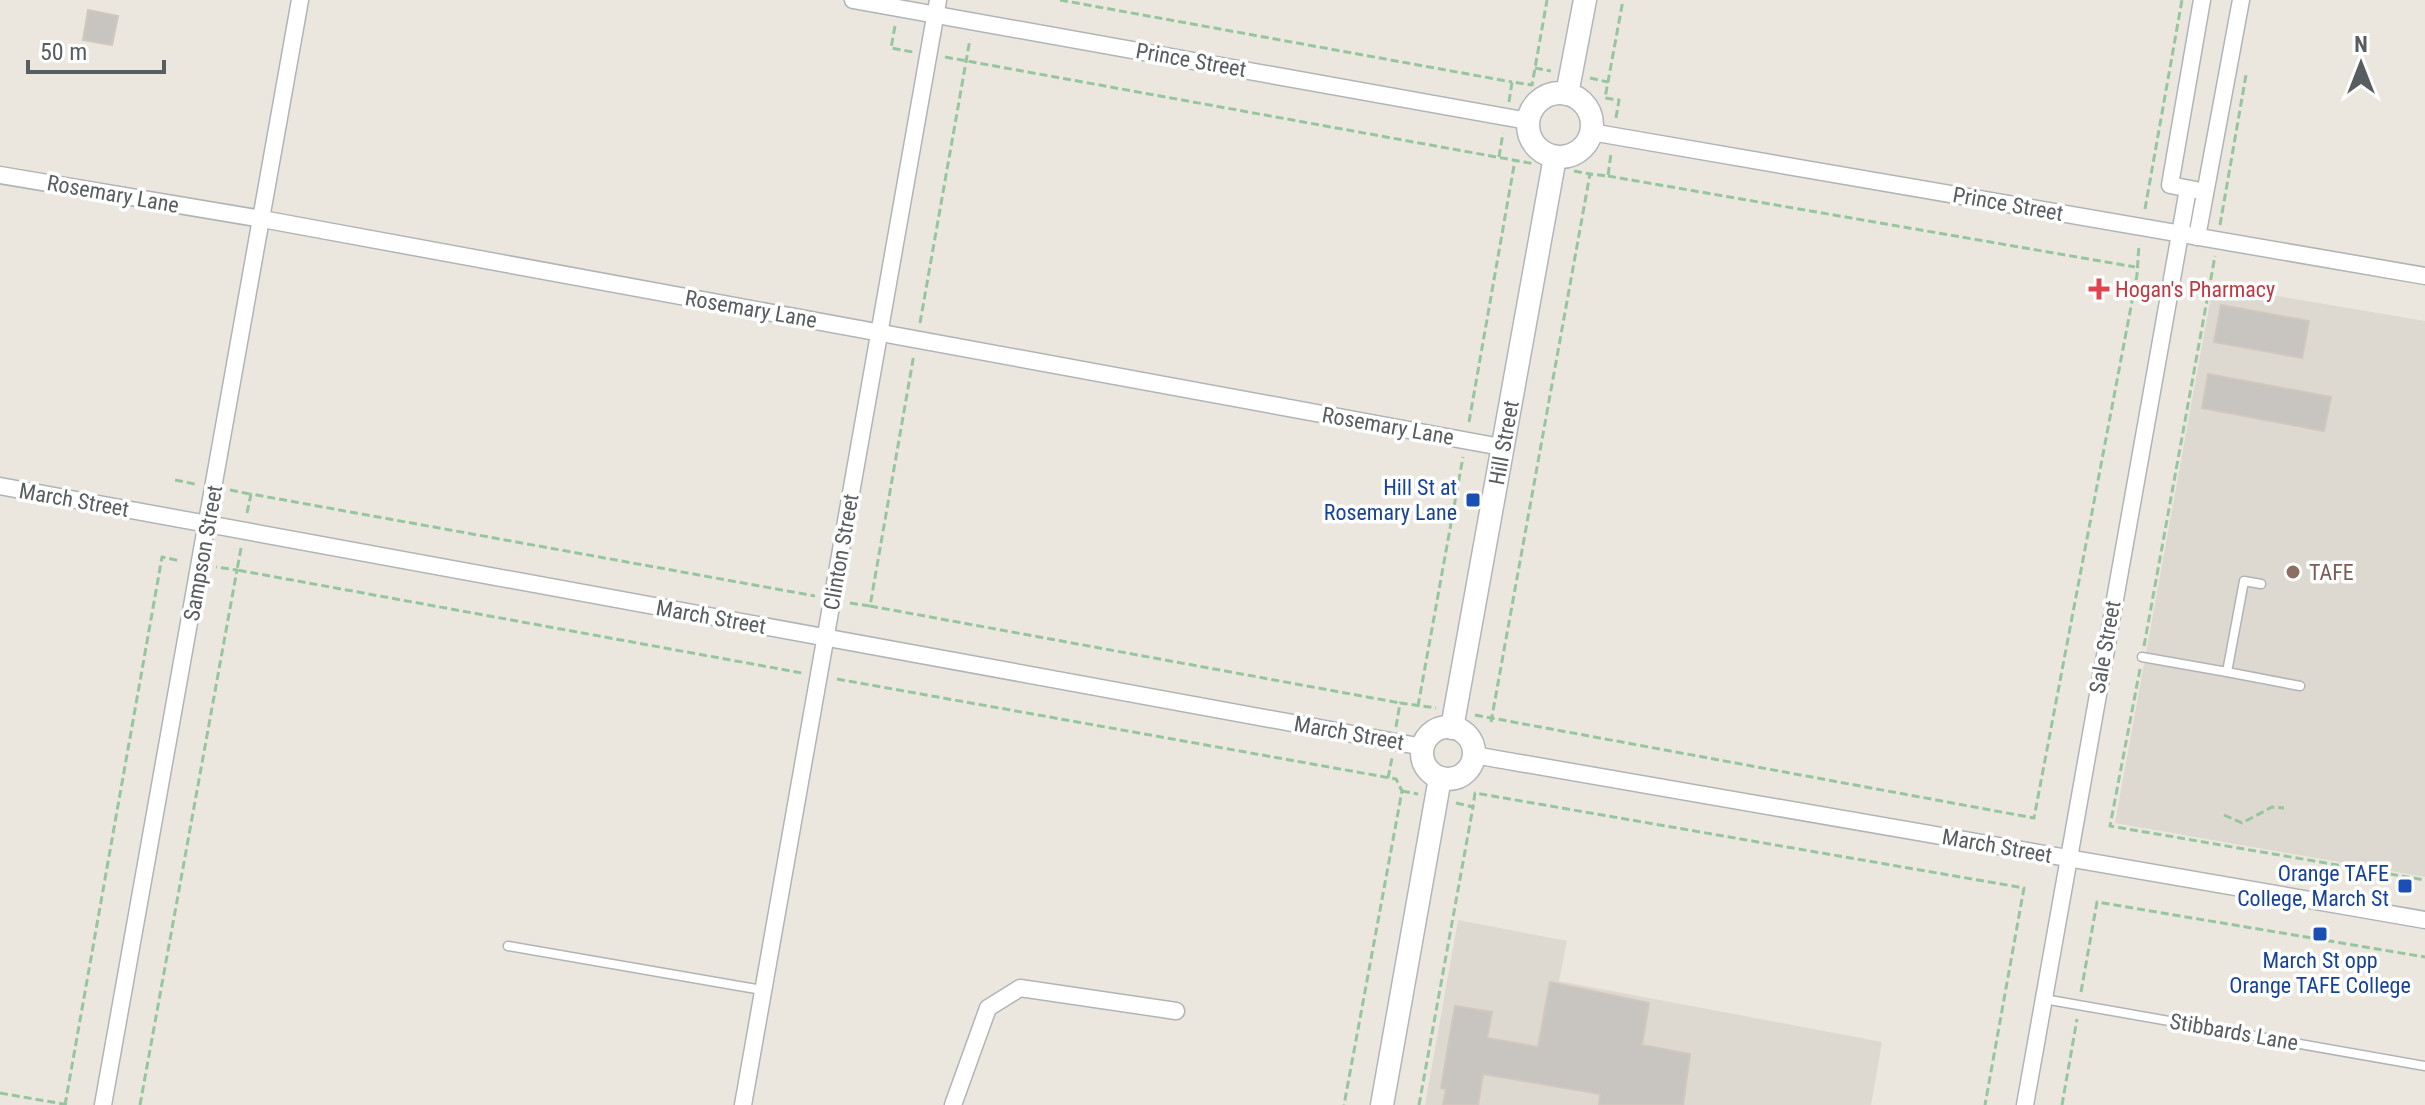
<svg xmlns="http://www.w3.org/2000/svg" width="2425" height="1105" font-family="'Roboto Condensed',sans-serif">
	<style>
		.education { fill: #ddd8d0 }
		.building { fill: #c8c4bf; stroke: #d0c8be; stroke-width: 2 }
		.lines { fill: none; stroke-linecap: round; stroke-linejoin: round }
		.lane-casing { stroke: #b0b4b7; stroke-width: 11 }
		.street-casing { stroke: #b0b4b7; stroke-width: 19 }
		.secondary-casing { stroke: #b1b6ba; stroke-width: 25 }
		.path { stroke: #96c69e; stroke-width: 3; stroke-dasharray: 8 4; stroke-linecap: butt }
		.lane { stroke: #fff; stroke-width: 8 }
		.street { stroke: #fff; stroke-width: 16 }
		.secondary { stroke: #fff; stroke-width: 22 }
		.health-dot { fill: #e0444e; stroke: #fff; stroke-width: 3 }
		.transit-dot { fill: #1a4fb4; stroke: #fff; stroke-width: 3 }
		.education-dot { fill: #8d6e63; stroke: #fff; stroke-width: 3 }
		.labels { text-anchor: middle; dominant-baseline: central; stroke-width: 7; stroke-linejoin: round; paint-order: stroke }
		.street-label { font-size: 22px; fill: #585d60; stroke: #fff }
		.health-label { font-size: 22px; fill: #be3a42; stroke: #fff; text-anchor: start }
		.transit-label { font-size: 22px; fill: #164399; stroke: #fff; text-anchor: end }
		.education-label { font-size: 22px; fill: #785e54; stroke: #fff; text-anchor: start }
	</style>
	<rect width="100%" height="100%" fill="#ebe7df"/>
	<!-- education -->
	<g class="education">
		<polygon points="2213,285 2425,321 2425,877 2115,823"/>
		<polygon points="1458,920 1567,941 1559,981 1882,1042 1871,1105 1425,1105"/>
	</g>
	<!-- building -->
	<g class="building">
		<polygon points="88,10 118,16 112,45 83,40"/>
		<polygon points="2221,305 2309,321 2302,358 2214,342"/>
		<polygon points="2208,374 2331,397 2324,431 2202,408"/>
		<polygon points="1550,982 1649,1003 1642,1045 1690,1054 1683,1105 1599,1105 1600,1094 1483,1074 1478,1105 1443,1105 1446,1089 1441,1088 1455,1006 1492,1012 1487,1038 1538,1047"/>
	</g>
	<g class="lines">
		<!-- lane casing -->
		<g class="lane-casing">
			<g id="lane">
				<polyline points="2142,657 2227,672 2244,581 2261,584"/>
				<polyline points="2227,672 2300,686"/>
				<polyline points="508,946 762,990"/>
				<polyline points="2044,999 2425,1066"/>
			</g>
		</g>
		<!-- street casing -->
		<g class="street-casing">
			<g id="street">
				<polyline points="853,0 1528,121"/>
				<polyline points="1591,132 2425,276"/>
				<polyline points="0,175 262,219 1501,447"/>
				<polyline points="2196,190 2170,185 2202,0"/>
				<polyline points="2197,237 2241,0"/>
				<polyline points="0,486 1423,747"/>
				<polyline points="1474,755 2425,920"/>
				<polyline points="103,1105 300,0"/>
				<polyline points="743,1105 938,0"/>
				<polyline points="953,1105 988,1008 1020,988 1176,1011"/>
				<polyline points="2025,1105 2188,189"/>
			</g>
		</g>
		<!-- secondary casing -->
		<g class="secondary-casing">
			<g id="secondary">
				<circle cx="1560" cy="125" r="32"/>
				<polyline points="1567,94 1585,0"/>
				<circle cx="1448" cy="753" r="26"/>
				<path id="s1" d="M1452,728L1555,157"/>
				<polyline points="1382,1105 1440,778"/>
			</g>
		</g>
		<!-- path -->
		<g class="path">
			<polyline points="1060,0 1512,82"/>
			<polyline points="895,26 891,48 913,52"/>
			<polyline points="945,57 1535,164"/>
			<polyline points="1535,68 1551,71"/>
			<polyline points="1590,78 1608,82"/>
			<polyline points="1509,102 1512,82 1532,85 1547,0"/>
			<polyline points="1616,118 1619,100 1605,98 1623,0"/>
			<polyline points="1499,157 1503,133"/>
			<polyline points="1574,171 1590,174"/>
			<polyline points="1608,176 2135,267"/>
			<polyline points="2145,209 2182,0"/>
			<polyline points="2220,225 2246,75"/>
			<polyline points="920,323 970,39"/>
			<polyline points="1469,422 1515,160"/>
			<polyline points="175,480 195,484"/>
			<polyline points="230,490 250,494"/>
			<polyline points="247,513 251,494 815,596"/>
			<polyline points="241,548 237,570 802,673"/>
			<polyline points="850,603 870,606 914,354"/>
			<polyline points="870,606 1400,703"/>
			<polyline points="2144,646 2215,256"/>
			<polyline points="2140,669 2110,826 2425,880"/>
			<polyline points="837,679 1396,779 1402,791 1344,1105"/>
			<polyline points="1418,706 1463,457"/>
			<polyline points="1475,715 2034,818 2137,275 2139,244"/>
			<polyline points="1491,722 1590,174 1608,176 1611,153"/>
			<polyline points="1396,727 1400,703 1436,708"/>
			<polyline points="1388,778 1392,758"/>
			<polyline points="1402,791 1418,794"/>
			<polyline points="1456,803 1473,807 1475,793 2024,888 1985,1105"/>
			<polyline points="2224,815 2242,823 2272,807 2284,808"/>
			<polyline points="2081,992 2097,902 2425,957"/>
			<polyline points="0,1093 69,1105"/>
			<polyline points="65,1105 162,557 181,561"/>
			<polyline points="140,1105 237,570 216,567"/>
			<polyline points="1419,1105 1473,807"/>
			<polyline points="2062,1105 2077,1019"/>
		</g>
		<!-- lane -->
		<use href="#lane" class="lane"/>
		<!-- street -->
		<use href="#street" class="street"/>
		<!-- secondary -->
		<use href="#secondary" class="secondary"/>
	</g>
	<!-- markers -->
	<path class="health-dot" d="M2095 277h8v8h8v8h-8v8h-8v-8h-8v-8h8z"/>
	<g class="transit-dot">
		<rect x="1465" y="492" width="16" height="16" rx="4"/>
		<rect x="2397" y="878" width="16" height="16" rx="4"/>
		<rect x="2312" y="926" width="16" height="16" rx="4"/>
	</g>
	<circle class="education-dot" cx="2293" cy="572" r="8"/>
	<g class="labels">
		<!-- street labels -->
		<g class="street-label">
			<text transform="translate(1191 60) rotate(10)">Prince Street</text>
			<text transform="translate(113 194) rotate(10)">Rosemary Lane</text>
			<text transform="translate(2008 204) rotate(10)">Prince Street</text>
			<text transform="translate(751 309) rotate(10)">Rosemary Lane</text>
			<text transform="translate(1388 426) rotate(10)">Rosemary Lane</text>
			<text stroke="none"><textPath href="#s1" startOffset="290">Hill Street</textPath></text>
			<text transform="translate(74 500) rotate(10)">March Street</text>
			<text transform="translate(841 552) rotate(-80)">Clinton Street</text>
			<text transform="translate(203 553) rotate(-80)">Sampson Street</text>
			<text transform="translate(711 617) rotate(10)">March Street</text>
			<text transform="translate(2105 647) rotate(-80)">Sale Street</text>
			<text transform="translate(1349 733) rotate(10)">March Street</text>
			<text transform="translate(1997 846) rotate(10)">March Street</text>
			<text transform="translate(2234 1032) rotate(10)">Stibbards Lane</text>
		</g>
		<!-- health labels -->
		<g class="health-label">
			<text x="2115" y="289">Hogan's Pharmacy</text>
		</g>
		<!-- transit labels -->
		<g class="transit-label">
			<text x="1457" y="487">Hill St at<tspan x="1457" dy="25">Rosemary Lane</tspan></text>
			<text x="2389" y="873">Orange TAFE<tspan x="2389" dy="25">College, March St</tspan></text>
			<text x="2320" y="960" text-anchor="middle">March St opp<tspan x="2320" dy="25">Orange TAFE College</tspan></text>
		</g>
		<!-- education labels -->
		<g class="education-label">
			<text x="2309" y="572">TAFE</text>
		</g>
	</g>
	<!-- north arrow -->
	<g transform="translate(2361 64)" stroke="#ffffff" stroke-width="6" paint-order="stroke">
	<path d="M0-6L14 30L0 20L-14 30Z" fill="#585d60"/>
	<text y="-12" font-size="22" font-weight="bold" text-anchor="middle" fill="#585d60">N</text>
	</g>
	<!-- scale -->
	<path d="M28 60v12h136v-12" fill="none" stroke="#585d60" stroke-width="4"/>
	<text x="40" y="60" font-size="24" fill="#585d60" stroke="#ffffff" stroke-width="6" paint-order="stroke">50 m</text>
</svg>
